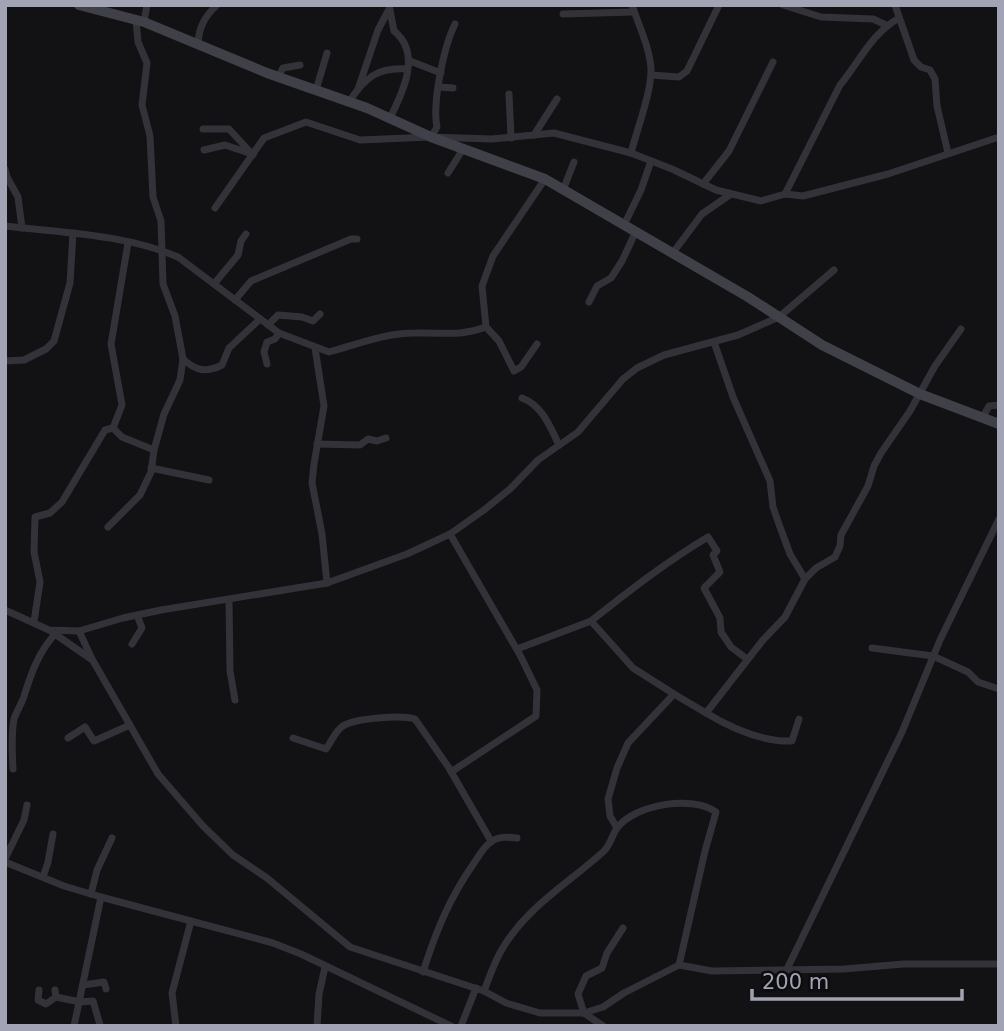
<svg xmlns="http://www.w3.org/2000/svg" width="1004" height="1031" font-family="'DejaVu Sans',sans-serif">
	<style>
		.lines { fill: none; stroke-linecap: round; stroke-linejoin: round }
		.street { stroke: #333238; stroke-width: 7 }
		.secondary { stroke: #404048; stroke-width: 10 }
	</style>
	<rect width="100%" height="100%" fill="#121113"/>
	<g class="lines">
		<!-- street -->
		<g class="street">
			<path d="M389,5L394,31C422,53 403,92 390,118"/>
			<polyline points="783,5 821,17 873,19 886,25"/>
			<polyline points="895,5 914,60 921,67 930,70 935,79 937,106 948,153"/>
			<polyline points="563,14 634,12"/>
			<polyline points="144,22 147,5"/>
			<path d="M198,43C199,27 205,16 217,5"/>
			<polyline points="410,61 441,73"/>
			<polyline points="651,75 679,77 687,71 719,5"/>
			<polyline points="278,77 283,68 300,65"/>
			<polyline points="439,87 453,88"/>
			<polyline points="358,89 378,30 388,11"/>
			<polyline points="316,90 327,53"/>
			<polyline points="509,94 511,138"/>
			<path d="M349,102C365,77 378,67 407,69"/>
			<polyline points="203,129 229,129 253,155"/>
			<polyline points="534,135 557,99"/>
			<path d="M431,137L437,127C432,103 444,46 455,24"/>
			<polyline points="204,150 225,145 249,153"/>
			<path d="M631,153C637,129 652,91 651,68C649,46 639,26 632,5"/>
			<polyline points="5,169 7,177 18,197 22,228"/>
			<polyline points="448,173 463,149"/>
			<polyline points="703,184 729,151 773,62"/>
			<polyline points="563,190 574,162"/>
			<path d="M785,194L840,85C860,61 871,34 899,18"/>
			<polyline points="215,208 264,138 306,122 360,140 431,137 492,139 554,133 631,153 672,169 716,190 761,201 785,194 803,196 888,174 999,137"/>
			<polyline points="624,225 641,190 651,161"/>
			<path d="M5,226C63,233 124,234 178,257L279,333L329,352C358,344 385,333 415,333C442,332 459,337 486,327"/>
			<polyline points="672,254 702,214 731,194"/>
			<polyline points="214,284 238,255 241,241 246,234"/>
			<polyline points="235,300 251,281 351,239 357,239"/>
			<polyline points="589,302 597,286 611,278 622,261 636,231"/>
			<polyline points="268,325 278,315 302,317 313,321 320,314"/>
			<polyline points="714,342 733,397 770,481 773,507 780,527 790,554 805,579"/>
			<polyline points="537,344 521,367 514,371 499,341 486,327 482,286 493,256 545,179"/>
			<polyline points="315,348 324,406 314,464 312,483 322,534 327,583"/>
			<path d="M183,359C196,371 206,373 222,365L229,348L260,319"/>
			<polyline points="5,361 24,360 46,349 54,341 70,283 73,233"/>
			<polyline points="267,364 264,352 267,342 275,339 279,333"/>
			<path d="M522,398C543,406 550,427 559,445"/>
			<polyline points="983,417 989,406 999,405"/>
			<polyline points="113,428 122,405 111,344 128,243"/>
			<polyline points="317,444 360,445 368,439 377,441 386,438"/>
			<polyline points="151,468 209,480"/>
			<polyline points="108,527 140,495 151,472 154,450 164,414 180,380 183,359 175,316 163,284 161,221 153,197 150,136 142,105 147,63 138,42 136,20"/>
			<polyline points="450,534 520,655 537,690 536,716 451,772"/>
			<polyline points="229,600 230,671 235,700"/>
			<polyline points="5,610 49,630 79,631 123,618 161,610 327,583 407,554 450,534 484,510 510,489 538,460 578,432 623,379 637,368 664,355 738,335 779,317 834,270"/>
			<path d="M591,621C629,591 666,562 708,537L717,551L713,555L720,572L704,588L720,618L721,632L731,647L747,659"/>
			<polyline points="34,622 40,582 34,552 35,517 50,513 62,502 105,430 113,428 122,437 154,450"/>
			<polyline points="79,631 92,659 158,774 203,826 233,855 267,878 350,947 484,991 506,1003 540,1013 584,1013 603,1007 624,993 679,965 712,971 844,969 904,964 999,964"/>
			<polyline points="52,632 91,659"/>
			<polyline points="132,644 142,628 137,615"/>
			<polyline points="872,648 933,656 968,672 978,682 999,689"/>
			<polyline points="517,649 591,621 633,668 674,694"/>
			<path d="M706,713C731,728 762,742 792,741L799,719"/>
			<polyline points="68,738 85,727 94,741 130,725"/>
			<path d="M293,738L326,749C332,741 335,731 343,726C355,718 402,715 415,719L449,768L491,841"/>
			<path d="M13,769C12,752 11,735 14,719C17,710 23,702 25,693C32,671 39,652 55,634"/>
			<polyline points="617,828 610,816 608,799 617,768 628,743 674,694 706,713 763,640 785,617 805,579 816,568 835,557 840,546 841,535 868,486 874,466 881,453 910,411 935,366 961,329"/>
			<polyline points="5,859 24,820 27,805"/>
			<polyline points="5,862 64,886 101,897 273,943 301,954 451,1026"/>
			<polyline points="43,877 48,862 53,834"/>
			<polyline points="91,894 97,870 112,838"/>
			<polyline points="787,969 902,732 940,640 999,519"/>
			<path d="M423,972C436,931 449,899 474,863C479,856 484,846 491,842C498,836 508,837 517,838"/>
			<polyline points="83,985 104,982 106,989"/>
			<polyline points="39,990 38,1000 46,1004 56,997"/>
			<polyline points="55,990 56,997 80,1002 93,1001 100,1025"/>
			<path d="M484,991C489,978 494,963 501,951C525,908 569,883 604,851C611,844 612,835 617,828C635,804 693,795 716,812L705,851L679,965"/>
			<polyline points="74,1026 101,897"/>
			<polyline points="176,1026 172,993 191,921"/>
			<polyline points="317,1026 319,994 325,967"/>
			<polyline points="461,1026 476,988"/>
			<polyline points="603,1026 584,1013 578,994 586,976 602,968 607,953 623,928"/>
		</g>
		<!-- secondary -->
		<polyline class="secondary" points="79,5 144,22 267,73 367,108 431,137 545,179 748,297 822,345 920,394 999,424"/>
	</g>
	<!-- border -->
	<rect width="1004" height="1031" fill="none" stroke="#a2a3b4" stroke-width="14"/>
	<!-- scale -->
	<path d="M752 989v10h210v-10" fill="none" stroke="#a2a3b4" stroke-width="3.5"/>
	<text x="762" y="989" font-size="21" fill="#a2a3b4" stroke="#0d0c0e" stroke-width="5" paint-order="stroke">200 m</text>
</svg>
